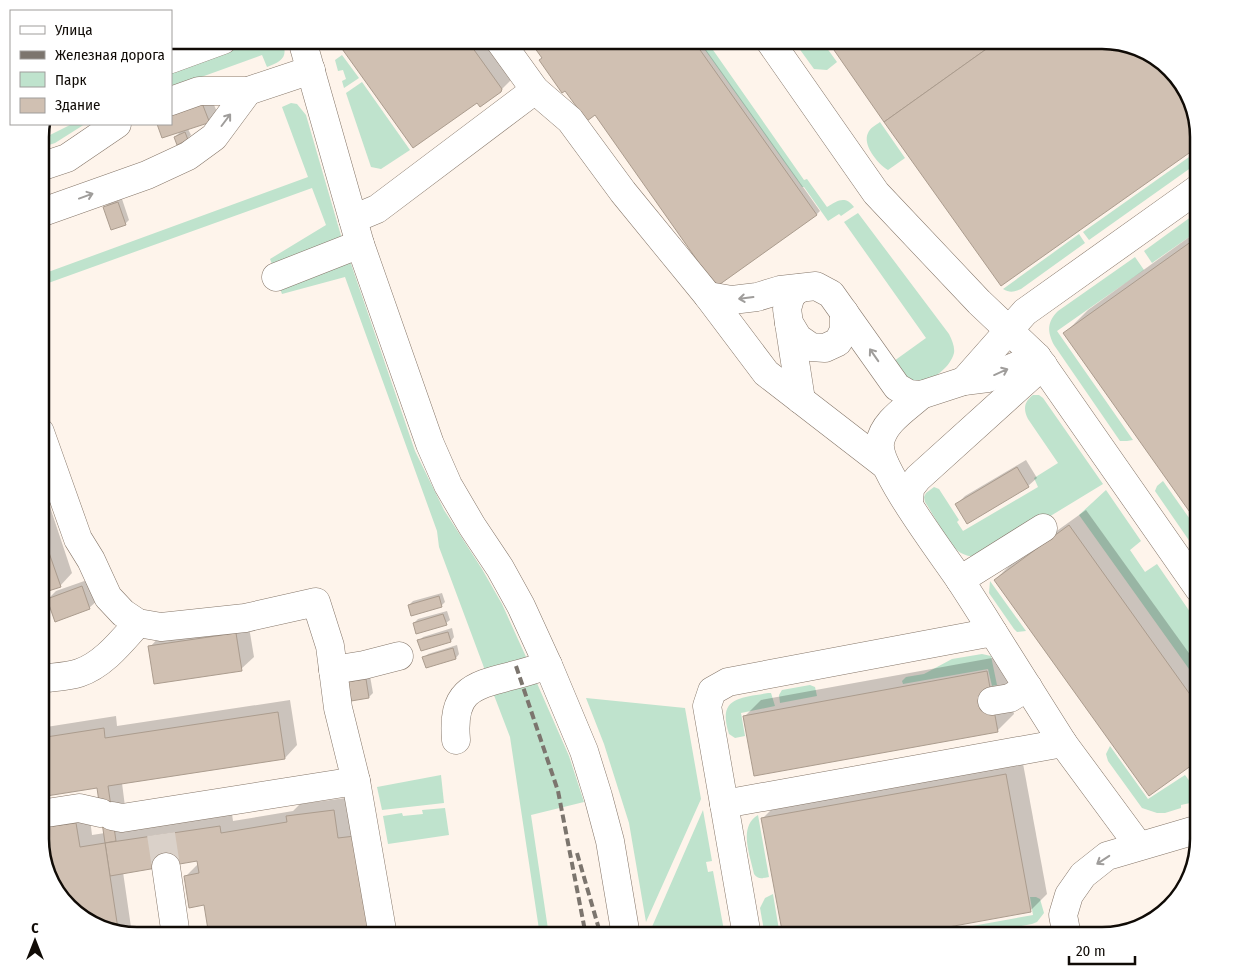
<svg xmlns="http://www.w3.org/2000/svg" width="1239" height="976" font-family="'Fira Sans Condensed',sans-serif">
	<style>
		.green { fill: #bfe3cd }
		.shadow { fill: #0003 }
		.building { fill: #d0c0b2; stroke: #ab9c8e }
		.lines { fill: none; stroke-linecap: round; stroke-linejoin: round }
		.minor-tunnel { stroke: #dad1c9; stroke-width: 28; stroke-dasharray: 28 14; stroke-linecap: butt }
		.minor-casing { stroke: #857669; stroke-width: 29 }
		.minor { stroke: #fff; stroke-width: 28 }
		.rail { stroke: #7c756e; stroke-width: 4; stroke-dasharray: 8 4; stroke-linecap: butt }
		.oneway { stroke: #9f9d9b }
		.rim { fill: none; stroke: #100b06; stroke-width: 2.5 }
	</style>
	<rect width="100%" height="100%" fill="#fef4eb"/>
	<!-- green -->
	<g class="green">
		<path d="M254,40H278L282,42C289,57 281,62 267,67L262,55L171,88V71Z"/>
		<path d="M698,40H706L804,180L807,179L827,207C837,201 845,195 854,207L841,216L839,214L828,221L804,187H802Z"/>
		<polygon points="793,40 821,40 837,62 827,70 814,69"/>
		<polygon points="342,55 359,78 344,88 342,81 346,79 343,70 338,71 335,60"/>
		<polygon points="362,82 410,150 381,169 371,167 346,93"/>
		<polygon points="291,103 297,104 306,115 342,239 273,267 270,259 326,225 312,188 40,286 40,275 308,177 282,107"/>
		<path d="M880,122L905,158L888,170C878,164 862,145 868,133C870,128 876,125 880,122Z"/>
		<polygon points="72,124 85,124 55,143 40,148 40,140"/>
		<polygon points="1199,150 1199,162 1089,240 1083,232"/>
		<polygon points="1199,211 1199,230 1152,263 1144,251"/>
		<path d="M858,213L949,334C952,340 955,347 954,353C950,370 921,391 905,378C901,374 898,366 894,361L926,338L844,222Z"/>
		<path d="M1079,234L1085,243L1021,289C1014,292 1010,293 1003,289Z"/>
		<path d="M1135,257L1144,270L1057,331L1133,440L1127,441H1120L1054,345C1047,331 1047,322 1058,311Z"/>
		<polygon points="349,258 415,451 444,510 482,569 502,604 527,659 486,673 439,547 437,531 345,277 282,294 279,286"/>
		<path d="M1033,395H1039L1043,398L1103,484L988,554C979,557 970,558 961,553C950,547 933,514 925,502L924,497L926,493L934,487L939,489L959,520L957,522L963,531L1038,487L1034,478L1058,463L1028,419C1023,409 1024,402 1033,395Z"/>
		<polygon points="1163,481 1199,532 1199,555 1155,491 1157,486"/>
		<polygon points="1106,490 1141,541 1130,550 1145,572 1157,564 1199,625 1199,683 1079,515"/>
		<polygon points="990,581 1026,631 1017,632 1014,629 989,593"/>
		<polygon points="982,654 991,656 997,685 992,686 988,669 903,684 902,681 906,677 924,674 952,659"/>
		<polygon points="536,681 569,756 584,802 531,815 549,936 540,936 510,737 492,690"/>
		<polygon points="810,685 815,687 817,696 780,703 779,695 782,690"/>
		<path d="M768,693H771L775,706L741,713L745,736L735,738L729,734C717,697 740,698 768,693Z"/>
		<polygon points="586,698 685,708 701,799 646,922 629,823 604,744"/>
		<polygon points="1110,746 1148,799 1185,775 1199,794 1199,801 1181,805 1181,808 1165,813 1157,813 1142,808 1108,761 1106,754"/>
		<polygon points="441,775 444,803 382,810 377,787"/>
		<polygon points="445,808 449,835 388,844 383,816 402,813 403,816 423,814 422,810"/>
		<polygon points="703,810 712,861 706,862 708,872 713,871 725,936 648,936"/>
		<path d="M758,815L769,877C763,878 758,880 754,874C750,855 738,827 758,815Z"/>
		<polygon points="773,894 780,936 765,936 760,908 765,898"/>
		<polygon points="1030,897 1036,897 1040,899 1044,913 1037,922 1032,924 967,936 917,936 1033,915"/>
	</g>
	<!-- shadow -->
	<g class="shadow">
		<polygon points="348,40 495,40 517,74 500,91 478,101 342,46"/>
		<polygon points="531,40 699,40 820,211 816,215 595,114 543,58"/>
		<polygon points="210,95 217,112 207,122 188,129 191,135 187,139 175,137 181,131 164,137 158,124 171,124"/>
		<polygon points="122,199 129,220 125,224 105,208 108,204"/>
		<polygon points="1199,230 1199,523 1065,333 1088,310"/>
		<polygon points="1026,460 1037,478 1028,486 957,504 965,496"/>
		<polygon points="48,501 72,573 60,586 40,589 40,504"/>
		<polygon points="1086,510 1199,667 1199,758 995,580 1012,563"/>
		<polygon points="90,579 98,600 89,608 48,599 56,591"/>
		<polygon points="442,593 445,602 441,606 409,605 413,601"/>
		<polygon points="447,611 450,620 446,623 414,623 418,619"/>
		<polygon points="248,621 254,657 241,669 150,647 162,634"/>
		<polygon points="452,628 454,637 451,641 419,641 423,637"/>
		<polygon points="457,645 459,654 456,658 424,658 428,654"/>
		<polygon points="1003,656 1014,714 997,731 745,716 761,700"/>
		<polygon points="370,676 373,693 369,697 352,700 349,683 353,679"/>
		<polygon points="290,700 297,745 285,758 122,783 128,830 232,814 233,821 293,811 300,804 346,798 385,936 205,903 186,876 199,863 198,860 123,872 132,934 73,912 50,882 40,845 40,821 89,811 92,835 105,833 98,787 40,795 40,728 116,716 117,726"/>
		<polygon points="1022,758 1047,894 1030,911 762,819 779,802"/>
	</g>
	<!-- building -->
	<g class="building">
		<polygon points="348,40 467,40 502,89 501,92 480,107 477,103 413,148 340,46"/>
		<polygon points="529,40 693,40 817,215 716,287 595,115 587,121 565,91 562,93 539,60 542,58"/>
		<polygon points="827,40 999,40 884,122"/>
		<polygon points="999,40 1103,40 1166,64 1189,94 1199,137 1199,146 1001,286 884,122"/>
		<polygon points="202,103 209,121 208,123 162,138 157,124 171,124 171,112"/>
		<polygon points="185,132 188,140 177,145 174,137"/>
		<polygon points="118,202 126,225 111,230 103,207"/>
		<polygon points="1199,236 1199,525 1063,333"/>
		<polygon points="1017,467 1029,487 967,524 955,504"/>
		<polygon points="1069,525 1199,707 1199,760 1149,796 994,580"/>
		<polygon points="40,527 61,587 42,593 40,591"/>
		<polygon points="82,586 90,609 55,622 47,599"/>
		<polygon points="439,596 442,607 411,616 408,605"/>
		<polygon points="443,614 447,625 416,634 413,623"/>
		<polygon points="448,632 451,642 421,651 417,640"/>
		<polygon points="236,633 242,671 154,684 148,646"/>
		<polygon points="453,648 456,659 426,668 422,657"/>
		<polygon points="987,671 998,732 754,776 743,716"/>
		<polygon points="366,679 369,698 351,701 348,682"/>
		<polygon points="278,712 285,759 108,786 116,841 105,843 97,788 40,797 40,738 104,728 105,738"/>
		<polygon points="1006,774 1031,912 899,936 783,936 761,818"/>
		<polygon points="334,810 338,838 355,836 371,936 209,936 204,905 189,908 184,876 199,873 197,861 110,876 105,843 220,826 221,833 287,822 286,816"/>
		<polygon points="76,823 80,847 105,843 118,929 73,912 50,882 40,845 40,828"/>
	</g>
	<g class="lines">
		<!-- minor-tunnel -->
		<polyline class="minor-tunnel" points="161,834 166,867"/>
		<!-- minor casing -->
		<g class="minor-casing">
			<g id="minor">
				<polyline points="302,40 360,244 430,444 448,485 472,526 500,568 521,606 548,665 584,751 598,796 610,841 626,936"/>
				<polyline points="499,40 535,90 570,120 623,192 708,296 766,373 885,465"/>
				<polyline points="769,40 876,193 979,302 1037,357 1199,589"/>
				<polyline points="171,59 223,40"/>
				<polyline points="171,101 199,91 248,91 311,70"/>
				<polyline points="40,167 67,158 117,124"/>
				<polyline points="40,213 147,175 188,156 214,137 248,91"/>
				<polyline points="353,219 377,209 535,90"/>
				<polyline points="276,277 360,244"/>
				<polyline points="800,288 791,295 787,309 789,323 798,338 811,347 825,348 838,342 844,330 844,312"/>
				<polyline points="708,296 732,300 757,297 780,290 816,286 831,294 897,387 909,394 921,395 964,381 988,378 1037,357"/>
				<polyline points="789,323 801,400"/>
				<polyline points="964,381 1025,312 1199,188"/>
				<path d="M921,395C907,408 883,422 880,443C877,468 944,556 960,580C971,597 982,614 993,632"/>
				<polyline points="40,432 78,539 91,560 108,597 123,613 138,623 161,627 245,618 316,602 330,646 338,708 356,781 383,936"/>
				<polyline points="909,504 910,488 918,478 1043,365"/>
				<polyline points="960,580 1043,528"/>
				<polyline points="333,670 364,665 399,656"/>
				<path d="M40,679C52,677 67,677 79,673C103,665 121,642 138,623"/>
				<polyline points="992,701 1010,698 1028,687"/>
				<path d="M456,740C452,693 469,686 511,676C523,673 536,669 548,665"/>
				<polyline points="724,804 1063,743"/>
				<polyline points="40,814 79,808 101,813"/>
				<polyline points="112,816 122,818 356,781"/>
				<polyline points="166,867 176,936"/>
				<polyline points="747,936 707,706 712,691 728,682 993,632 1063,743 1139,846"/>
				<polyline points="1067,936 1063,915 1069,895 1083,875 1107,856 1199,829"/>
			</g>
		</g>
		<!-- minor -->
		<use href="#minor" class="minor"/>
		<!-- rail -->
		<g class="rail">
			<polyline points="516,666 558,791 586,936"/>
			<polyline points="577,853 601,936"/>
		</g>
	</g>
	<!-- one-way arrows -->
	<defs><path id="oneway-shaft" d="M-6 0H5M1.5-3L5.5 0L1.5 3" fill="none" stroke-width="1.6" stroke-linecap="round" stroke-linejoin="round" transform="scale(1.25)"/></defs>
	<g class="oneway">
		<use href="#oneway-shaft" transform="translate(226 120) rotate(-53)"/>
		<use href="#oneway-shaft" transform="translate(86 196) rotate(-20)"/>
		<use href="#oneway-shaft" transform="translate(746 298) rotate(173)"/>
		<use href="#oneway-shaft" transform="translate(874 355) rotate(-125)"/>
		<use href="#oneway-shaft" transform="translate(1001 372) rotate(-24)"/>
		<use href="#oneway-shaft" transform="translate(1103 860) rotate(147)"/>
	</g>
	<!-- crop -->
	<path d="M0 0H1239V976H0ZM137 49H1102A88 88 0 0 1 1190 137V839A88 88 0 0 1 1102 927H137A88 88 0 0 1 49 839V137A88 88 0 0 1 137 49Z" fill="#fff" fill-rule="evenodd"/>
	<path class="rim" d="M137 49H1102A88 88 0 0 1 1190 137V839A88 88 0 0 1 1102 927H137A88 88 0 0 1 49 839V137A88 88 0 0 1 137 49Z"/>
	<!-- legend -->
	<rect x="10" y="10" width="162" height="115" fill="#ffffff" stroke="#9f9d9b"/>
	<rect x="20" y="26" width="25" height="8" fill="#ffffff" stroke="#9f9d9b"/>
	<text x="55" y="35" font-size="15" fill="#100b06">Улица</text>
	<rect x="20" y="51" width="25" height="8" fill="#7c756e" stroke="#9f9d9b"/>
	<text x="55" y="60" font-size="15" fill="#100b06">Железная дорога</text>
	<rect x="20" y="72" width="25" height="15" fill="#bfe3cd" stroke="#9f9d9b"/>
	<text x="55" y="85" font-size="15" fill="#100b06">Парк</text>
	<rect x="20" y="98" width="25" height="15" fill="#d0c0b2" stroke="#9f9d9b"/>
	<text x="55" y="110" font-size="15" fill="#100b06">Здание</text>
	<!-- north arrow -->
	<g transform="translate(35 941)" stroke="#ffffff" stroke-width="4" paint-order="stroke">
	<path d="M0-4L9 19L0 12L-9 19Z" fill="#100b06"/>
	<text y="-8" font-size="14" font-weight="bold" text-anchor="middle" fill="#100b06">С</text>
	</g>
	<!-- scale -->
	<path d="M1069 956v8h66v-8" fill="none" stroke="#100b06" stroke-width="2.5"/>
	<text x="1076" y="956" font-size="15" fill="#100b06" stroke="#ffffff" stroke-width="4" paint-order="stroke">20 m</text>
</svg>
